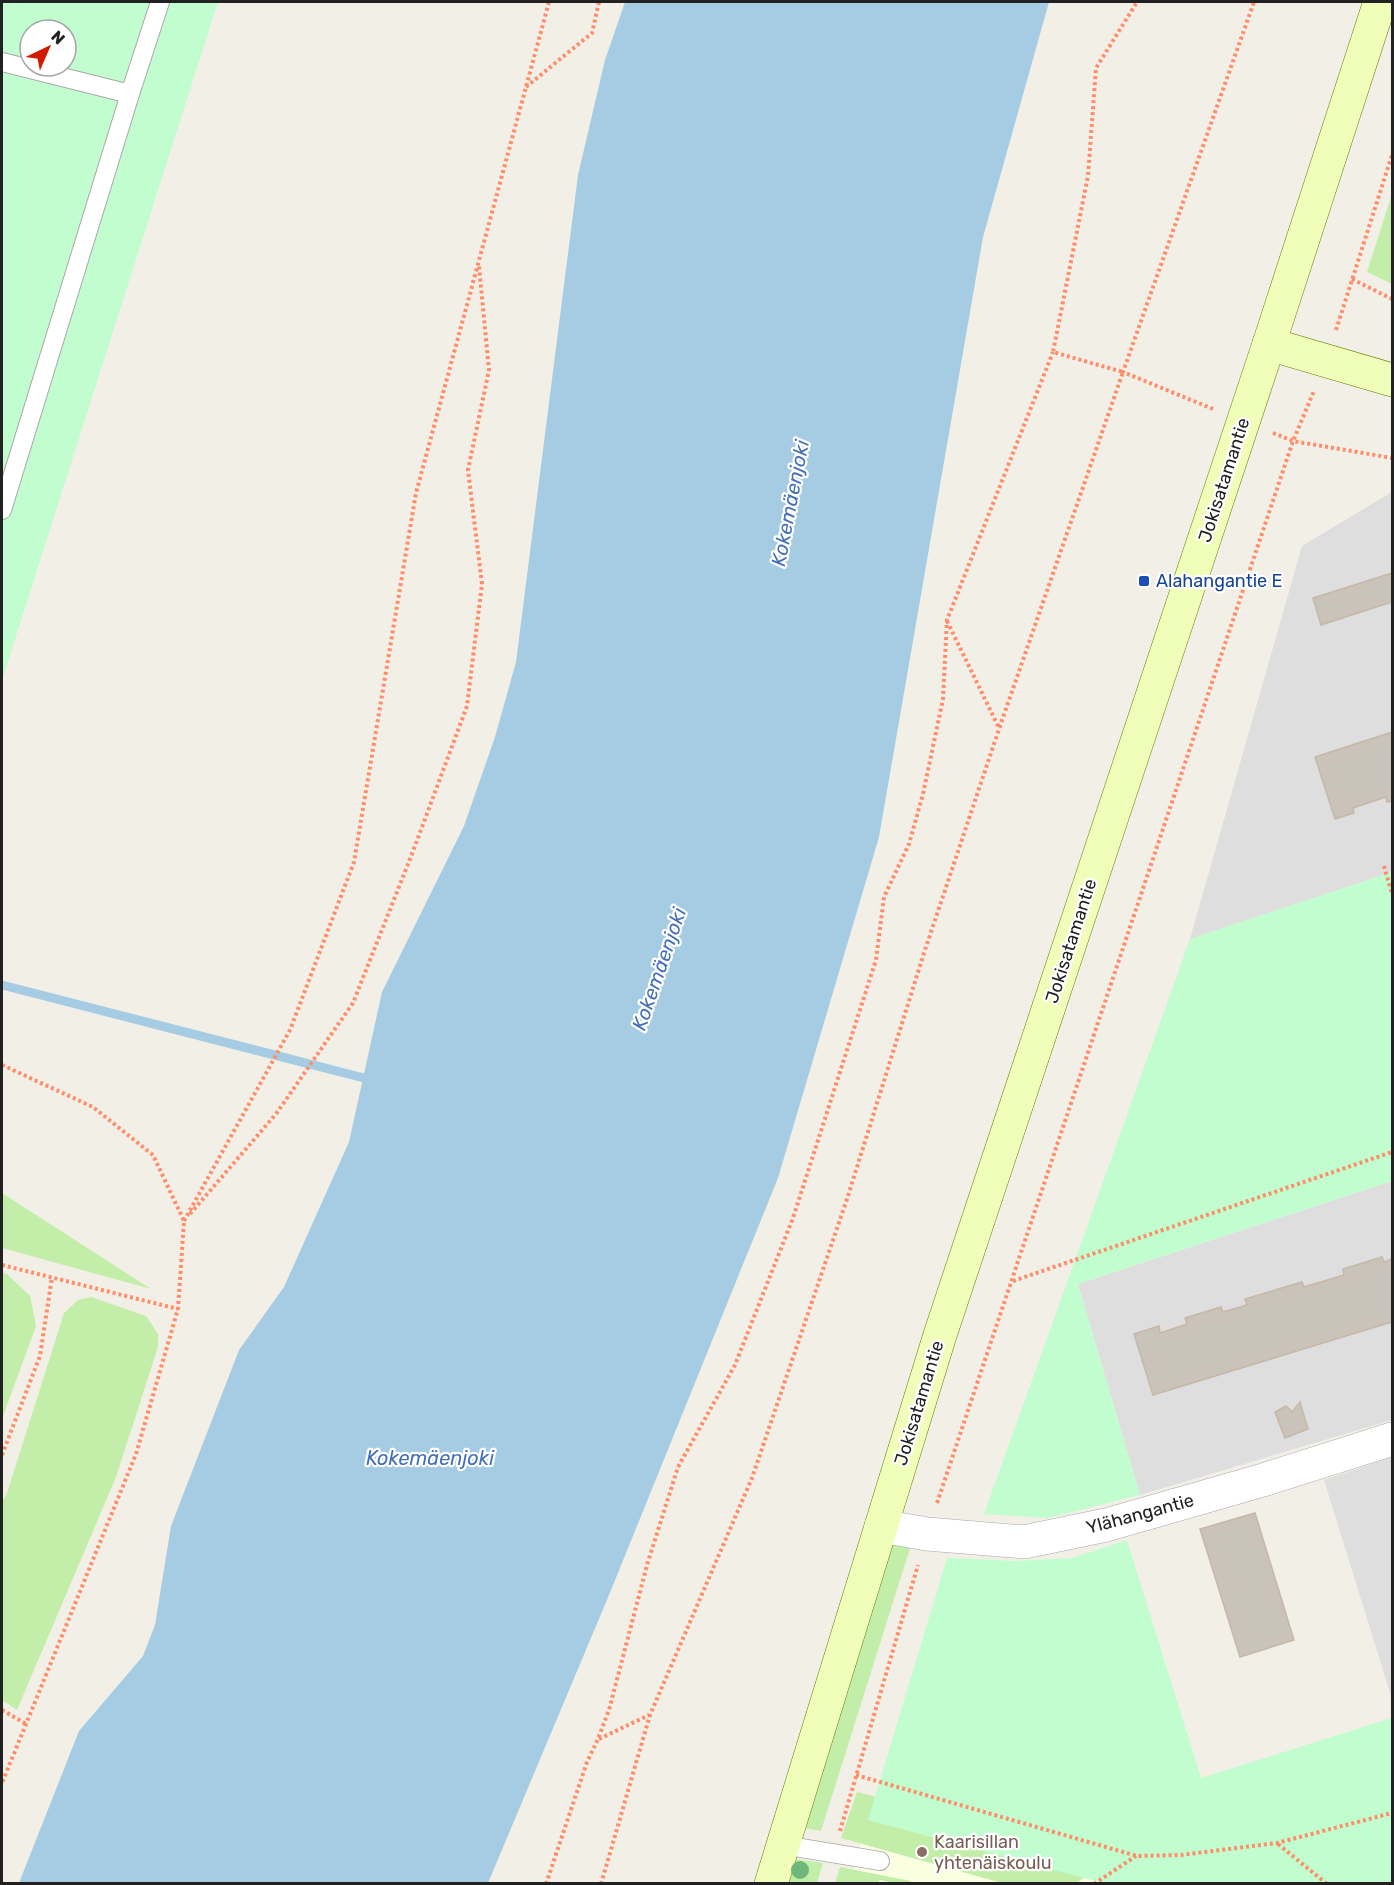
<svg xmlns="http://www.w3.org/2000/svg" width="1394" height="1885" font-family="Rubik,sans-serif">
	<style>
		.residential { fill: #dfdede }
		.education { fill: #fbffe2 }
		.grass { fill: #c3eeaa }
		.park { fill: #c2fdcf; fill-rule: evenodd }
		.water { fill: #a5cce2 }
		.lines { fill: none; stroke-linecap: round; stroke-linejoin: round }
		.stream { stroke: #a5cce2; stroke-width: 9 }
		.building { fill: #cac3b9; stroke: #c5b8a8; stroke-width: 1.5 }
		.lane-casing { stroke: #a8a8a8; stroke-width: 20 }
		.street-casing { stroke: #a8a8a8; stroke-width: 34 }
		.secondary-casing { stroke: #617f00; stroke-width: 34 }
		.path { stroke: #ff8d6a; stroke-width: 4; stroke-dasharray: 3 3; stroke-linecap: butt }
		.lane { stroke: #fff; stroke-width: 18 }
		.street { stroke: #fff; stroke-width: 33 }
		.secondary { stroke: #f1feb9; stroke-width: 33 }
		.tree { fill: #6fb77a }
		.transit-dot { fill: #1a4fb4; stroke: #fff; stroke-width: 2 }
		.education-dot { fill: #8d6e63; stroke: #fff; stroke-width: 2 }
		.labels { text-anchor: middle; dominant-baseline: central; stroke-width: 4.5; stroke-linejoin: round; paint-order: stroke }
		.street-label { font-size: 18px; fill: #212121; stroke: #fff }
		.transit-label { font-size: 18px; fill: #164399; stroke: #fff; text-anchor: start }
		.education-label { font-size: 18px; fill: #785e54; stroke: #fff; text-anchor: start }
		.water-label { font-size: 20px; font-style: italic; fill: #4570b8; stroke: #fff }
	</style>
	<rect width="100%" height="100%" fill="#f2efe7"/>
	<!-- residential -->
	<g class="residential">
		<polygon points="1392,492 1392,872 1190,939 1302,546"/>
		<polygon points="1392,1181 1392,1420 1140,1495 1078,1284"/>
		<polygon points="1392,1457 1392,1699 1324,1480"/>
	</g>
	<!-- education -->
	<polygon class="education" points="868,1820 1103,1883 849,1884"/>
	<!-- grass -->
	<g class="grass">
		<polygon points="1392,194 1392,284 1367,272"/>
		<polygon points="2,1193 151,1289 2,1248"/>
		<polygon points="2,1273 7,1274 30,1296 36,1326 2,1419"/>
		<polygon points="91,1297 146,1316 158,1334 158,1347 116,1477 17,1710 2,1700 2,1502 7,1493 64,1313 78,1300"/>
		<polygon points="888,1544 911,1545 821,1831 798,1827"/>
		<polygon points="857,1792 1116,1857 1076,1883 1002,1883 841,1838"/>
		<polygon points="788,1858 823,1863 817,1883 781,1884"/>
		<polygon points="840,1867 911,1881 910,1884 892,1883 880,1880 878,1883 835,1883"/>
	</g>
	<!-- park -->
	<g class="park">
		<path d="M2,2H218L2,680ZM30,30H66V66H30Z"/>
		<polygon points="1392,872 1392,1181 1078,1284 1140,1495 1048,1518 984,1514 1190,939"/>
		<polygon points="1127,1540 1201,1778 1392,1718 1392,1883 1103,1883 868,1820 947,1558 1016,1561 1072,1558"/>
	</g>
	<!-- water -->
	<polygon class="water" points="625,2 1049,2 983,237 879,837 778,1178 609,1595 488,1883 19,1883 79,1731 143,1656 155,1625 171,1526 239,1350 284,1287 349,1142 382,992 464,826 495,737 516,662 578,175 605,60"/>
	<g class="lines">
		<!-- stream -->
		<polyline class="stream" points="2,985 364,1078"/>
	</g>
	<!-- building -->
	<g class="building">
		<polygon points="1392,573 1392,602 1321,625 1313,598"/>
		<polygon points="1392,732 1392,801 1387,802 1386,797 1353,808 1354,813 1335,819 1315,757"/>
		<polygon points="1382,1257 1384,1262 1392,1259 1392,1322 1153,1395 1134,1334 1159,1326 1160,1333 1187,1324 1185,1318 1221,1307 1223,1312 1247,1305 1245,1299 1302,1282 1304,1287 1344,1275 1343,1269"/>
		<polygon points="1300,1402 1308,1429 1285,1438 1275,1412 1286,1406 1292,1412"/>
		<polygon points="1255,1513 1294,1640 1240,1657 1200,1529"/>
	</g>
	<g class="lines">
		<!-- lane casing -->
		<g class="lane-casing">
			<g id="lane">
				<polyline points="2,62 130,94 2,510"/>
				<polyline points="130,94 160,2"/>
				<polyline points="783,1845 880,1861"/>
			</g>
		</g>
		<!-- street casing -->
		<g class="street-casing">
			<polyline id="street" points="881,1526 927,1534 1024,1542 1106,1525 1263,1480 1392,1439"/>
		</g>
		<!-- secondary casing -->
		<g class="secondary-casing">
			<g id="secondary">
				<polyline points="1269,344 1392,380"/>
				<polyline points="771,1884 940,1335 1269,344 1380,2"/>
			</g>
		</g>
		<!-- path -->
		<g class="path">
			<polyline points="526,87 592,33 599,2"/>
			<polyline points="1352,279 1392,299"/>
			<polyline points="1336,330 1392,155"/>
			<polyline points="1213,409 1123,372 1254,2"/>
			<polyline points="1273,433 1293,441 1392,458"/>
			<polyline points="947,621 999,728"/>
			<polyline points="1384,866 1392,894"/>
			<polyline points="2,1065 93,1107 153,1155 184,1221 178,1309 136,1454 2,1783"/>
			<polyline points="190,1214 276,1114 353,1003 412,854 467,706 482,584 468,470 489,370 479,266"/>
			<polyline points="184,1221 290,1030 354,862 416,493 549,2"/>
			<polyline points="2,1265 178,1309"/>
			<polyline points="1013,1281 1392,1152"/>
			<polyline points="2,1455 40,1356 52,1277"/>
			<polyline points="937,1503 1293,441 1314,391"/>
			<polyline points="2,1710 26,1724"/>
			<polyline points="599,1739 649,1715"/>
			<polyline points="856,1775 1137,1856 1181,1855 1277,1843 1392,1813"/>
			<polyline points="840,1831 918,1565"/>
			<polyline points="1278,1844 1327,1884"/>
			<polyline points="546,1884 587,1762 598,1739 609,1710 647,1565 678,1467 735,1365 793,1218 876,960 884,897 909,844 923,794 943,699 947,620 1053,352"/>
			<polyline points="601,1884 650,1715 752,1478 847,1199 924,953 999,729 1123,372 1053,352 1088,176 1096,68 1137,2"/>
			<polyline points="1094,1884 1136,1856"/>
		</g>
		<!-- lane -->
		<use href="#lane" class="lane"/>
		<!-- street -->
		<use href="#street" class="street"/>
		<!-- secondary -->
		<use href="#secondary" class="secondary"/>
	</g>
	<!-- trees -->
	<circle class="tree" cx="800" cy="1870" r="9"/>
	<!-- markers -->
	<rect class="transit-dot" x="1138" y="575" width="12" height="12" rx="3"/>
	<circle class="education-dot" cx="922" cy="1852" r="6"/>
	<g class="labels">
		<!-- street labels -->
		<g class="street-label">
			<text transform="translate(1224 480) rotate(-72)">Jokisatamantie</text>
			<text transform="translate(1071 941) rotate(-72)">Jokisatamantie</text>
			<text transform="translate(919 1403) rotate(-73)">Jokisatamantie</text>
			<text transform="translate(1140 1514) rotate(-15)">Ylähangantie</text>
		</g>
		<!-- transit labels -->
		<g class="transit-label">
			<text x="1156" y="581">Alahangantie E</text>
		</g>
		<!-- education labels -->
		<g class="education-label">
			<text x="934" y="1842">Kaarisillan<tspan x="934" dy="21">yhtenäiskoulu</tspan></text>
		</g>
		<!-- water labels -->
		<g class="water-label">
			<text transform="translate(790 503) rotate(-79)">Kokemäenjoki</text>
			<text transform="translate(659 969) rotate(-71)">Kokemäenjoki</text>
			<text x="430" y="1458">Kokemäenjoki</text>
		</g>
	</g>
	<!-- border -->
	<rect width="1394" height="1885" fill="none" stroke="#212121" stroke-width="6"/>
	<!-- north arrow -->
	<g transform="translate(48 48) rotate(44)"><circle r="28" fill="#ffffff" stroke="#a6a6a6" stroke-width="1.5"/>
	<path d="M0-4.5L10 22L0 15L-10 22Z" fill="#d11b00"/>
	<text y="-9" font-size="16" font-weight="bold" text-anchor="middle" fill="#212121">N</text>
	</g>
</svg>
